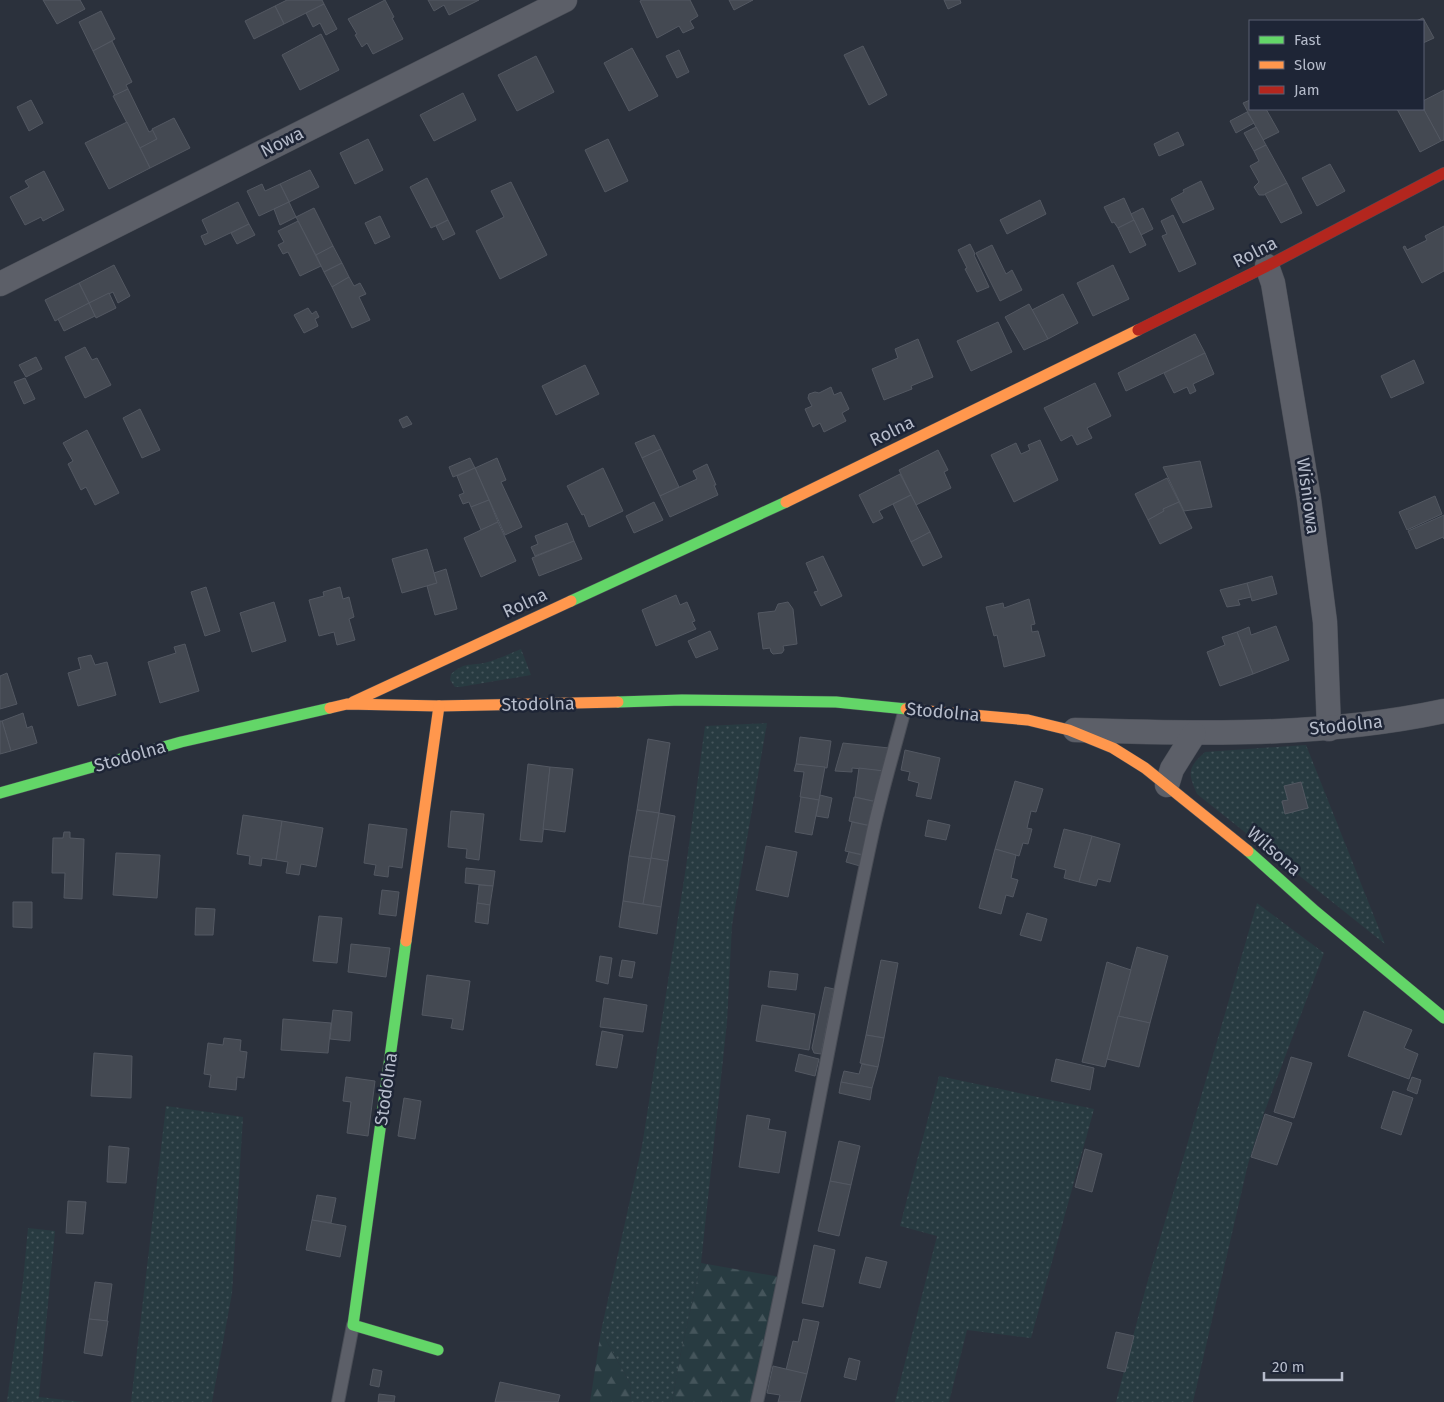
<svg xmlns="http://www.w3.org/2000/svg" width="1444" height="1402" font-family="'Fira Sans',sans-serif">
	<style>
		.grass { fill: url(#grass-dots) }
		.forest { fill: url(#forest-firs) }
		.building { fill: #444952; stroke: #535862 }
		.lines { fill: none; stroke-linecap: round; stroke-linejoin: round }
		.lane-casing { stroke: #494d56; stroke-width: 14 }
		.street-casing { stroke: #494d56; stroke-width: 25 }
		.fast-casing { stroke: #494d56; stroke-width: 12 }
		.slow-casing { stroke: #494d56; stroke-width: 12 }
		.jam-casing { stroke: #494d56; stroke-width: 12 }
		.lane { stroke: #5c5f68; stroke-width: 12 }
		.street { stroke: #5c5f68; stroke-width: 24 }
		.fast { stroke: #63d668; stroke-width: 11 }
		.slow { stroke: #ff974d; stroke-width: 11 }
		.jam { stroke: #b3261e; stroke-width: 11 }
		.labels { text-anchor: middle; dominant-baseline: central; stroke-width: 5; stroke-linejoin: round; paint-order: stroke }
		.street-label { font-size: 18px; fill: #b6bccb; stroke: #1e2536 }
	</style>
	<defs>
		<pattern id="grass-dots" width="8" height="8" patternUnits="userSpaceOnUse" patternTransform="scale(1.25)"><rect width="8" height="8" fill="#283b41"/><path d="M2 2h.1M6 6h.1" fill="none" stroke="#45555b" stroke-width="1.8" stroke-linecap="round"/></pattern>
		<pattern id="forest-firs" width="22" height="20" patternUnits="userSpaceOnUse" patternTransform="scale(1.25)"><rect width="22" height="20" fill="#283b41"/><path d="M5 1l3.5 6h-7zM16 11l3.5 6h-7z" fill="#45555b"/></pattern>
	</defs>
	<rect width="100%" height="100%" fill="#2b313c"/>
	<!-- grass -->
	<g class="grass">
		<path d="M521,649L531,675L460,687H455L450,680L451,674C465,662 468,666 484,663C496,660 509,654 521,649Z"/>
		<polygon points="767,723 732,925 727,1022 701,1263 681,1352 672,1402 630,1402 631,1385 601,1331 642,1146 686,867 705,726"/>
		<path d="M1306,745L1385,944L1197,794C1188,773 1187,768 1205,752Z"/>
		<polygon points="1257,903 1324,953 1264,1113 1248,1164 1193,1402 1116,1402 1146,1287"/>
		<polygon points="939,1076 1094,1109 1031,1338 967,1330 949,1402 895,1402 937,1236 900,1226"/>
		<polygon points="166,1106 243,1117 232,1293 212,1402 131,1402"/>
		<polygon points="28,1228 55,1231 39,1397 84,1402 7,1402 23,1281"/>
	</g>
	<!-- forest -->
	<g class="forest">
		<polygon points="701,1263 780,1277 753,1402 672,1402 681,1352"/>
		<polygon points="601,1331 631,1385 630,1402 590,1402"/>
	</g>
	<!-- building -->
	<g class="building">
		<polygon points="43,0 80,0 85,9 57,24"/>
		<polygon points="287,0 322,0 324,4 284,24 275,6"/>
		<polygon points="385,0 394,17 392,18 403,39 373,54 367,43 362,47 355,35 357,34 348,19"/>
		<polygon points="428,0 479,0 449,15 444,5 434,11"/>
		<polygon points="642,0 690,0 698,16 690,21 694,28 683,33 679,26 657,38 640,1"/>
		<polygon points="729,0 753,0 734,10"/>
		<polygon points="944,0 960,0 961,3 948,9"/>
		<polygon points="324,4 337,29 326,35 320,23 313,27 306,13"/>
		<polygon points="275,6 284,24 254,39 245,21"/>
		<polygon points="101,11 115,39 93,51 79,22"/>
		<polygon points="1423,18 1434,38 1423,43 1423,21 1416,21"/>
		<polygon points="321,34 339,70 300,90 282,55"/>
		<polygon points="112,41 132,82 126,85 128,89 115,96 93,51"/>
		<polygon points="863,46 887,95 869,105 844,55"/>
		<polygon points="632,48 658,96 629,111 604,63"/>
		<polygon points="679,50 689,72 677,78 666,56"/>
		<polygon points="536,56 554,92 517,111 498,75"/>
		<polygon points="128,89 149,132 153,130 157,139 140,148 113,96"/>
		<polygon points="1444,90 1444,140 1441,141 1423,108 1423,101"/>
		<polygon points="463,93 476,120 434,141 420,115"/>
		<polygon points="31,100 43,123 29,131 17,107"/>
		<polygon points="1250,100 1250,109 1266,109 1279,132 1263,140 1243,103"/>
		<polygon points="1423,108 1441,141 1420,152 1397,109"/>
		<polygon points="1247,112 1254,123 1236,133 1230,121"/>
		<polygon points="174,118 190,148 150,168 140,148 157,139 152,129"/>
		<polygon points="127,122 150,168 109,189 85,143"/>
		<polygon points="1256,127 1266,145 1254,151 1244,133"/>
		<polygon points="1178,132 1184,145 1159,156 1154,144"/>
		<polygon points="368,139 383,170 355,184 340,153"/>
		<polygon points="608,139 628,181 605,192 585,150"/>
		<polygon points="1266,145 1287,183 1264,195 1259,195 1254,187 1259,182 1250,166 1259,161 1254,151"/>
		<polygon points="1330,164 1345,191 1317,206 1302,178"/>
		<polygon points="310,170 319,187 289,202 280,184"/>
		<polygon points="44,171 64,210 43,221 41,217 25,225 10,197 29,187 25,181"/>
		<polygon points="427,178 448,220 431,228 410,187"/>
		<polygon points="1201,181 1214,209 1183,223 1171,199 1184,192 1183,190"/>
		<polygon points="511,182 547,255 500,279 476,231 504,217 491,191"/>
		<polygon points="1287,183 1302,213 1281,223 1265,194"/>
		<polygon points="262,184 265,191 280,184 289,202 259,216 247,191"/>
		<polygon points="1124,198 1134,220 1118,228 1114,222 1112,223 1104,207"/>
		<polygon points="1040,200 1046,214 1007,234 1000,220"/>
		<polygon points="238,202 249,224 205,245 201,236 208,233 202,220"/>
		<polygon points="289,202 296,217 280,225 274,209"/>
		<polygon points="314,208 333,246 316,255 296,217"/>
		<polygon points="1143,208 1153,229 1141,235 1131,214"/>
		<polygon points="1173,215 1196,264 1179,272 1162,236 1167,234 1161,221"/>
		<polygon points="380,216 390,237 375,244 365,223"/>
		<polygon points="448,220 455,234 443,240 436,226"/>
		<polygon points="1134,220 1146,245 1130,253 1118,228"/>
		<polygon points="298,221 321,266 300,276 288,252 283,254 278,245 284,242 278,231"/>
		<polygon points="249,224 255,235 237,244 231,233"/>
		<polygon points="1444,226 1444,271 1422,283 1403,247 1405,246 1407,250 1427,240 1425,236"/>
		<polygon points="970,244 975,254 974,255 989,287 977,292 965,269 967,268 958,250"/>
		<polygon points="992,245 1006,274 1012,270 1022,290 1000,301 976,253"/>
		<polygon points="333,246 342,263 324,272 316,255"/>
		<polygon points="342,263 349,277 332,287 324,272"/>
		<polygon points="114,265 130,296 118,303 113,292 89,303 79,283"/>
		<polygon points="1113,265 1129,299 1093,316 1077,283"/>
		<polygon points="349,277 354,286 360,283 366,294 359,297 370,320 352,328 332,287"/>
		<polygon points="79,283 89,303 55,321 45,300"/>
		<polygon points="109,293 116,308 96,318 89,303"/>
		<polygon points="1063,294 1078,323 1048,339 1032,310"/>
		<polygon points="89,303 95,316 64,331 58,319"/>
		<polygon points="1029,304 1048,339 1024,350 1005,317"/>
		<polygon points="308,308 312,314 316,311 319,317 315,319 318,326 304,333 294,315"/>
		<polygon points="998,322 1012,352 971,371 957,341"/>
		<polygon points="1195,334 1205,353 1126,391 1118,373"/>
		<polygon points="918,339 933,377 911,386 912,389 884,400 872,369 898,358 895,349"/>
		<polygon points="85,347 92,360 97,358 111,385 85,398 65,357"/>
		<polygon points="1205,353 1214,374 1193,384 1196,391 1190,394 1187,387 1174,393 1164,373"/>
		<polygon points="36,357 42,369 26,377 19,365"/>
		<polygon points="1414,360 1424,383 1391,398 1381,376"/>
		<polygon points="585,365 599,394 556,415 542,386"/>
		<polygon points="25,378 35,399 24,404 14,382"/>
		<polygon points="1095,383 1111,416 1087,428 1092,438 1077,445 1072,435 1061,441 1044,408"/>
		<polygon points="831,387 834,395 841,392 849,409 842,413 846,421 824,432 820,423 813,427 805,409 812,406 808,398 809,394 815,392 819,393"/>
		<polygon points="140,409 160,450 142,458 123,418"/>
		<polygon points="407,416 412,424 403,428 399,420"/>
		<polygon points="87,430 119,493 95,505 86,487 81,490 68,464 73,461 63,443"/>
		<polygon points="654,435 661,449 642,458 635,443"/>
		<polygon points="1040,440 1058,480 1014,502 991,455 1016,443 1021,454 1030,450 1028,445"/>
		<polygon points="661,449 679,487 660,496 642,458"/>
		<polygon points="938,450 948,470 944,472 951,488 916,505 899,470"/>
		<polygon points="470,458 475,468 453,477 449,467"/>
		<polygon points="497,458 506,480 501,482 522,527 505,535 475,468"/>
		<polygon points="1200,461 1212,507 1184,511 1163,467"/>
		<polygon points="707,464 716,485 714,485 718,495 670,517 660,496 697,479 693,471"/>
		<polygon points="475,468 489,500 471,507 469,502 463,504 459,495 464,493 457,476"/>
		<polygon points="603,468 623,511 589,527 584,514 582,515 567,486"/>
		<polygon points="900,474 911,495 879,511 883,518 873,523 859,495"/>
		<polygon points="1167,478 1179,502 1163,509 1164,511 1148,520 1135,494"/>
		<polygon points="911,495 930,532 911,542 893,504"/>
		<polygon points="1435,496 1442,514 1407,530 1399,512"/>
		<polygon points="489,500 498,522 481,530 471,507"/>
		<polygon points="654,502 663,520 634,533 626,516"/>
		<polygon points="1179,502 1192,528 1160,544 1148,520 1164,511 1163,509"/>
		<polygon points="1444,515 1444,539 1443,537 1416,549 1408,531"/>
		<polygon points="498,522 516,561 481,577 464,538"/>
		<polygon points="567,523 574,541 535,556 531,547 538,544 535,536"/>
		<polygon points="930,532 942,557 923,566 911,542"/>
		<polygon points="574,541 582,559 539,576 532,558"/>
		<polygon points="427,549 437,583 402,593 392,559"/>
		<polygon points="823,556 842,596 821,606 814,592 818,591 806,563"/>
		<polygon points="446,569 457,609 435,615 427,586 437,583 434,573"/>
		<polygon points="1272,576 1277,594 1252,601 1247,583"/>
		<polygon points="1247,583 1251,597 1238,600 1240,605 1227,607 1220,590"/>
		<polygon points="206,587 220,631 205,636 191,592"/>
		<polygon points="340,587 343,599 349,597 354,617 349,619 355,640 337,645 334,632 319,636 309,600 324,596 323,592"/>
		<polygon points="676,595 680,605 687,602 695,621 692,622 696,629 656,646 642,610"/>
		<polygon points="1029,599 1035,624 1031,625 1032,632 1038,631 1045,656 1004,667 997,635 994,636 986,607 1003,603 1004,608"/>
		<polygon points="274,602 286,641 252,652 240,613"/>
		<polygon points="788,602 793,609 797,644 783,646 784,650 782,653 773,654 771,652 770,648 763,649 758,613 775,611 778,604"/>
		<polygon points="1276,626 1289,660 1253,674 1237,632 1249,627 1251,635"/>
		<polygon points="710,631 718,649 696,658 688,641"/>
		<polygon points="1237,632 1253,674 1220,686 1207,652 1225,645 1222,637"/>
		<polygon points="185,644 199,691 160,703 148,662 176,653 174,647"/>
		<polygon points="91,655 95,665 107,662 116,695 78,706 68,673 81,669 78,658"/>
		<polygon points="7,673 17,704 0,709 0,676"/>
		<polygon points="23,713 27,728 32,726 37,743 11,751 2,721"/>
		<polygon points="0,721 2,721 11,751 0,754"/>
		<polygon points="800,737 831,741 827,768 796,764"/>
		<polygon points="648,739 670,743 659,813 637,810"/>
		<polygon points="843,743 889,748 884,771 852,768 852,772 835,771"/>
		<polygon points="905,750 940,758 931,799 916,796 919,783 908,780 910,772 901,770"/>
		<polygon points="528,764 550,767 542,842 520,840"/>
		<polygon points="796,764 825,767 819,800 800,797 804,772 794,771"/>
		<polygon points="550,767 573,769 565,832 543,829"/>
		<polygon points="859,768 884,771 877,802 855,797"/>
		<polygon points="1015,781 1043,789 1036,812 1031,811 1027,828 1032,829 1028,844 1023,843 1019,856 995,849"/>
		<polygon points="1301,782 1308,808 1285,814 1282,801 1288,800 1284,786"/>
		<polygon points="820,795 832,798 828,818 816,816"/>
		<polygon points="801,797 819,800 812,835 795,832"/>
		<polygon points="854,797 877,802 871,826 849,821"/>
		<polygon points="637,810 659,813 651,859 629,856"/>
		<polygon points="451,811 484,814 479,860 466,858 467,849 448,847"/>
		<polygon points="659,813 675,816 668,861 651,858"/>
		<polygon points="243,815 282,821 276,860 262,858 261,866 249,864 250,856 237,854"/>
		<polygon points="928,820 950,825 946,840 925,836"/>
		<polygon points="282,821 323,828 316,867 301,864 299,875 286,873 288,862 276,860"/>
		<polygon points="852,822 871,826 864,855 845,851"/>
		<polygon points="369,824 407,829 402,868 389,866 388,877 374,875 376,865 364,863"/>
		<polygon points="1064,829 1092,836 1079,882 1064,878 1066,870 1054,867"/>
		<polygon points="64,832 70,832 70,838 84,839 82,899 64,898 65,873 52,873 53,838 63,838"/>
		<polygon points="1092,836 1120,844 1110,882 1098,879 1096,886 1079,882"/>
		<polygon points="766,846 797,852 788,897 756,890"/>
		<polygon points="995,849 1016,855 1011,878 1018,880 1013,897 1006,895 1001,914 979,908"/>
		<polygon points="849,852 862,855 860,866 846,862"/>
		<polygon points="116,853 160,855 157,898 113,895"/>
		<polygon points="629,856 651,859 643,904 623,901"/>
		<polygon points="651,858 668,861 661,907 643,904"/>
		<polygon points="466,868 495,871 493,886 465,883"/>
		<polygon points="479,885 493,886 490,905 477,903"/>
		<polygon points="382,890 399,892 396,916 379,914"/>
		<polygon points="623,901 661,907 657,934 619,927"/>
		<polygon points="13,902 32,902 32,928 13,927"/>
		<polygon points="477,903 490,905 488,924 475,922"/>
		<polygon points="196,908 215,909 213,935 195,935"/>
		<polygon points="1027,913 1047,919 1041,941 1020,935"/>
		<polygon points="319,916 342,918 337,963 313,961"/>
		<polygon points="351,944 390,948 386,977 348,972"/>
		<polygon points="1137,947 1168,956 1150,1023 1118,1016"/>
		<polygon points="600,956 612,958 608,984 596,981"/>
		<polygon points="622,960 635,962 632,978 619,976"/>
		<polygon points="881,960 898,963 884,1038 866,1035"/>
		<polygon points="1107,962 1131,970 1105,1067 1082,1062"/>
		<polygon points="770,971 798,974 796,990 768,987"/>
		<polygon points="427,975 470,981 463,1030 451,1028 453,1019 422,1015"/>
		<polygon points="825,987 834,989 821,1054 814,1053 812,1048"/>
		<polygon points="604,998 647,1005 643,1032 600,1027"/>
		<polygon points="762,1005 815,1014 809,1050 756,1041"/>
		<polygon points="333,1010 352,1012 350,1041 330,1039"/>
		<polygon points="1364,1011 1412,1030 1404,1048 1418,1054 1409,1079 1348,1056"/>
		<polygon points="1118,1016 1150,1023 1139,1067 1107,1059"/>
		<polygon points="283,1019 331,1023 328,1053 281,1050"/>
		<polygon points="602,1031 623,1035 617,1068 596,1065"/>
		<polygon points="866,1035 884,1038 878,1067 860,1063"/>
		<polygon points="224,1038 241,1040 240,1051 247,1052 244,1078 237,1077 236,1090 209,1087 211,1075 204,1074 208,1043 223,1045"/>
		<polygon points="94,1053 132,1056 131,1098 91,1096"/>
		<polygon points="799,1054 819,1059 815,1076 795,1071"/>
		<polygon points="1291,1057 1312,1063 1294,1118 1274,1112"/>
		<polygon points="1056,1059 1094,1068 1090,1090 1051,1081"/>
		<polygon points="862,1064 878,1067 872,1088 841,1082 844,1071 859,1074"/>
		<polygon points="346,1077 375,1081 368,1136 347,1133 351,1102 343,1101"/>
		<polygon points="1412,1077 1421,1080 1417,1094 1407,1090"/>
		<polygon points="841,1082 872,1088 870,1100 839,1093"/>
		<polygon points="1393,1091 1413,1098 1401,1135 1381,1128"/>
		<polygon points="404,1098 421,1101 415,1139 398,1136"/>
		<polygon points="1265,1114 1292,1123 1277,1165 1251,1157"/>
		<polygon points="747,1115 770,1119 768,1129 786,1132 779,1173 739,1167"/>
		<polygon points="839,1141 860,1146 851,1185 830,1181"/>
		<polygon points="109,1146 129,1148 126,1183 107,1182"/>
		<polygon points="1085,1149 1102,1154 1092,1192 1075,1187"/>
		<polygon points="830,1181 851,1185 839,1236 818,1231"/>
		<polygon points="317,1195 336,1198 331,1223 312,1220"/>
		<polygon points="68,1201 86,1202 83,1234 66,1233"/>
		<polygon points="312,1220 346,1226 340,1257 306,1250"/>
		<polygon points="814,1245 835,1250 823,1307 802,1303"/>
		<polygon points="866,1257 887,1262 880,1288 859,1283"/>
		<polygon points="95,1282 112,1284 107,1321 89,1319"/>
		<polygon points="89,1319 108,1321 102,1356 84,1353"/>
		<polygon points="803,1319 819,1322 807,1374 786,1370 793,1341 798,1342"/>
		<polygon points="1116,1332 1134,1336 1125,1372 1107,1368"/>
		<polygon points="849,1358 860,1361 856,1380 844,1377"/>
		<polygon points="773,1366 807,1374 800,1402 778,1402 780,1395 767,1393"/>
		<polygon points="373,1369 382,1371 379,1387 370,1385"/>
		<polygon points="500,1382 560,1395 558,1402 495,1402"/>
		<polygon points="379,1394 395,1396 394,1402 378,1402"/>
	</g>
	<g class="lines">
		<!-- lane casing -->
		<g class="lane-casing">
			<g id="lane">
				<polyline points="338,1402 353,1325"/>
				<path d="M757,1402C800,1215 831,1024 872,836C881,794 894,751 905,709"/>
			</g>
		</g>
		<!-- street casing -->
		<g class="street-casing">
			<g id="street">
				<polyline points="1267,266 1273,283 1309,499 1325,622 1329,729"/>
				<polyline points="0,284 565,0"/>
				<path d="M1075,730C1199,734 1323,737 1444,711"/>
				<polyline points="1167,785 1172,769 1194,734"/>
			</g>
		</g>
		<!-- fast casing -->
		<g class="fast-casing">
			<g id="fast">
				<polyline points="571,601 786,502"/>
				<polyline points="618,702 682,700 836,702 906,709"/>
				<polyline points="0,793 181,742 330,708"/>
				<polyline points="1248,851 1315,911 1444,1018"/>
				<polyline points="406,941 353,1325 438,1350"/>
			</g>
		</g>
		<!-- slow casing -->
		<g class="slow-casing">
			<g id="slow">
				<polyline points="786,502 1138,330"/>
				<polyline points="353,702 571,601"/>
				<polyline points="330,708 347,704 439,706 618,702"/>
				<polyline points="906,709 1028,720 1069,730 1113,748 1145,768 1248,851"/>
				<polyline points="406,941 439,706"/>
			</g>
		</g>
		<!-- jam casing -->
		<g class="jam-casing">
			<polyline id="jam" points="1138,330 1267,266 1444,173"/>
		</g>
		<!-- lane -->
		<use href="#lane" class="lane"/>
		<!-- street -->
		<use href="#street" class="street"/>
		<!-- fast -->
		<use href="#fast" class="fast"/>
		<!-- slow -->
		<use href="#slow" class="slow"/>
		<!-- jam -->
		<use href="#jam" class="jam"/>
	</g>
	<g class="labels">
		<!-- street labels -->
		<g class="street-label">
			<text transform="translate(282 142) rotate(-27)">Nowa</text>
			<text transform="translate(1255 252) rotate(-27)">Rolna</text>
			<text transform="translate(892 431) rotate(-26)">Rolna</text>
			<text transform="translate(1308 496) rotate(82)">Wiśniowa</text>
			<text transform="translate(525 603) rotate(-25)">Rolna</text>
			<text transform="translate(538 704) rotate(-1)">Stodolna</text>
			<text transform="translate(943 712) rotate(5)">Stodolna</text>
			<text transform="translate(1346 725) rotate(-6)">Stodolna</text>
			<text transform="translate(130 756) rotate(-16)">Stodolna</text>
			<text transform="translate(1274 851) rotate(41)">Wilsona</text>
			<text transform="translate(386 1089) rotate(-82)">Stodolna</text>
		</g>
	</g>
	<!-- legend -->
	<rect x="1249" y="20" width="175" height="90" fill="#1e2536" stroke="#5b6172"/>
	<rect x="1259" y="36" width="25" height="8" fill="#63d668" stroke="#5b6172"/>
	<text x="1294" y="45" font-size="15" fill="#b6bccb">Fast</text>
	<rect x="1259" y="61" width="25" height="8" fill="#ff974d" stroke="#5b6172"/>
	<text x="1294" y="70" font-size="15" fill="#b6bccb">Slow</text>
	<rect x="1259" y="86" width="25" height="8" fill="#b3261e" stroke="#5b6172"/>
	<text x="1294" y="95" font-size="15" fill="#b6bccb">Jam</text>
	<!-- scale -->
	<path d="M1264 1372v8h78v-8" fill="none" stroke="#b6bccb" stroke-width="2.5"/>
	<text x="1272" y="1372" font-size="15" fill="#b6bccb" stroke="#1e2536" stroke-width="4" paint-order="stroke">20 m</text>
</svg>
